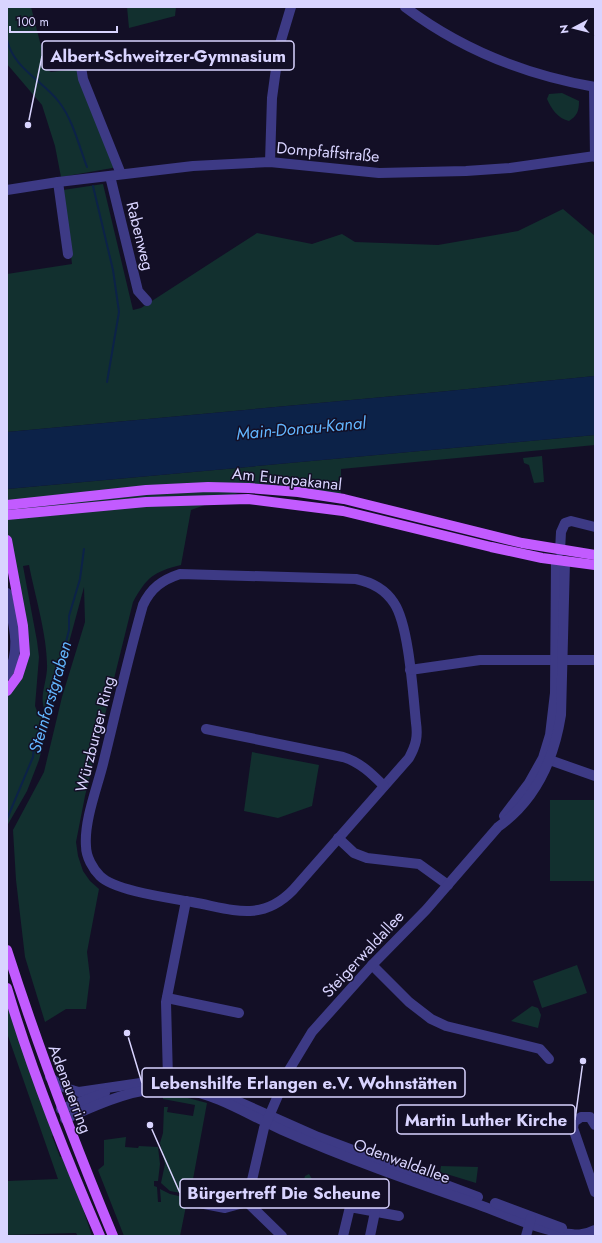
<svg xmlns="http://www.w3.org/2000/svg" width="602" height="1243" font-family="Jost,sans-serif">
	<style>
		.green { fill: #12302f }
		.water { fill: #0c2248 }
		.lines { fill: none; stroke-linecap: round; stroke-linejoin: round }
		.stream { stroke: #0c2248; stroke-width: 2 }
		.minor { stroke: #3d3a85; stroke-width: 10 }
		.major { stroke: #c25bff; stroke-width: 10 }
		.labels { text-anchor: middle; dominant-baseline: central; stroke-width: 3; stroke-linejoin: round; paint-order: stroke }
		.street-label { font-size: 16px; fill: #d9d4ff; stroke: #130f26 }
		.water-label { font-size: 17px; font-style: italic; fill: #62b6ff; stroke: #130f26 }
		.leader { fill: none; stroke: #d9d4ff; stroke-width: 1.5 }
		.callout-dot { fill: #d9d4ff; stroke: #130f26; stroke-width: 1.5 }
		.callout { fill: #130f26; stroke: #d9d4ff; stroke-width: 1.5 }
		.callout-label { font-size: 17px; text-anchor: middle; font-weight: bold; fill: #d9d4ff }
	</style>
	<rect width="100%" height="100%" fill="#130f26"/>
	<!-- green -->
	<g class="green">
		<polygon points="7,7 31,7 41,46 43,67 51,72 76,69 118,167 61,177 55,146 42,105 7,64"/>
		<polygon points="127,7 176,7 175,16 129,28"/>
		<path d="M562,93L579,101C579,111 577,116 569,121C558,119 551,108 547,99L549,94Z"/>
		<polygon points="103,184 133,310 141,308 257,233 312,244 342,234 355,242 438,245 518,231 563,209 595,236 595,376 438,392 7,432 7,274 72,264 63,190"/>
		<path d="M595,435V445L341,469V495L260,485L191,510L181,565C153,572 147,577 133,602L85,796L76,842L78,856L83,871L90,881L99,889L87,952L90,977L86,1009H66L45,1022L25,957L16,880L13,830L44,772L62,697L85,622L84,587L50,713L45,711C39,697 46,685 47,669C48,638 35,596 29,565L23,566L37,641L39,657L35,706L39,716L50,718L39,760L27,791L7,826V694L25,670L7,562V489Z"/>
		<polygon points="542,456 544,482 534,483 529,465 524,463 523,458"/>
		<polygon points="252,752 319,765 312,806 278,818 244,811"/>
		<rect x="550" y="800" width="45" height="81"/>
		<polygon points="577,965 587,993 542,1008 533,981"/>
		<polygon points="7,1001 54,1135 52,1136 60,1157 62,1157 82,1206 92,1236 78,1236 76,1233 7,1235 7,1181 58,1179 7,1033"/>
		<polygon points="532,1006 538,1008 541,1015 538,1028 511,1021"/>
		<polygon points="163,1096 188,1098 207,1103 191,1190 186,1194 170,1191 161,1183 165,1164 160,1143 163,1133 164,1107 168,1107 167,1112 193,1116 195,1105 163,1099"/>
		<polygon points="126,1137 125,1147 138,1148 139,1146 158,1147 160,1164 158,1181 154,1181 154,1186 157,1187 158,1202 161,1202 160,1189 170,1194 183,1197 180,1205 186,1206 180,1236 124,1236 98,1170 104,1165 104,1140"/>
		<polygon points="441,1166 478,1167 476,1183 440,1172"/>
		<polygon points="309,1174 312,1179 310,1181 306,1199 296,1197 299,1182 303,1183 305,1176"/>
	</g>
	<!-- water -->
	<polygon class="water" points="595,376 595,435 7,489 7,432 438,392"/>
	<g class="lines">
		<!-- stream -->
		<g class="stream">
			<path d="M7,40C14,69 42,80 59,102C73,120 79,146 87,167"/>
			<polyline points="93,186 113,270 119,312 107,382"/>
			<polyline points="7,819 33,757 34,745 50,706 69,630 69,616 80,579 84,549"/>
		</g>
		<!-- minor -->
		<g class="minor">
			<path d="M405,7C462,50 526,75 595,87"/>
			<polyline points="81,67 83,79 121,174"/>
			<polyline points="594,87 595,157"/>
			<polyline points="270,162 272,98 279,47 291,7"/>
			<polyline points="110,176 138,291 147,301"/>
			<polyline points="58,182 68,254"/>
			<polyline points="7,190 58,182 193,166 270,162 379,173 466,171 510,168 595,156"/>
			<polyline points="560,551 561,532 565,523 571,521 595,527"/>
			<path d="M180,574L356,579C371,582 385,589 394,603C409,625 413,694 416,723C418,737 416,745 409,758L293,890C261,923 232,909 192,902C170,898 115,891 100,876C93,869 86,857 86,846C84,821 97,788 103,764C116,711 128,658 143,605C151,588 162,580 180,574Z"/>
			<path d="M7,593C12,619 23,650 7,675"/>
			<polyline points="410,670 480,660 595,660"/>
			<path d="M206,729L343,757C360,762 372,774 384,786"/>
			<polyline points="544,758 595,776"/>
			<polyline points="504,816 529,783 543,758 550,735 555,693 556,560"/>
			<polyline points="338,838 354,853 367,858 419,864 448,885"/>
			<polyline points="372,965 409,1002 431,1019 446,1026 540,1049 549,1059"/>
			<polyline points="167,998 239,1013"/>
			<path d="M50,1077C59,1086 67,1089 79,1092L168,1079L196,1083L318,1137L478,1197"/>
			<polyline points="168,1079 166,1002 186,901"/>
			<polyline points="61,1109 105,1093"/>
			<path d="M65,1119C100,1103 142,1084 181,1089C217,1094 249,1115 282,1130C345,1158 411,1181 477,1204C505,1214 533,1228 563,1233C575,1235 584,1236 595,1230"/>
			<polyline points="595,1125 590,1117 581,1117 574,1122 573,1128 595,1192"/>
			<polyline points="189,1201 225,1208 247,1202"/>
			<path d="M247,1202L264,1128L289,1070L312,1032L372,965L426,910L498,827C536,800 554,759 561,715L565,561"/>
			<polyline points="247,1202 282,1236"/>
			<polyline points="495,1203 562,1228"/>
			<polyline points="343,1236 350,1207 399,1216"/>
			<polyline points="370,1236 375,1212"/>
			<polyline points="526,1236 531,1218"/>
		</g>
		<!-- major -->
		<g class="major">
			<polyline points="7,505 146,490 208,487 249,488 298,492 344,499 522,543 595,555"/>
			<polyline points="7,515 146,502 248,499 343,511 491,547 542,558 595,565"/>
			<polyline points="7,540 23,626 25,654 18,676 7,691"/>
			<path d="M7,950C38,1047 74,1142 113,1236"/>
			<path d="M7,988C32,1073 65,1155 100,1236"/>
		</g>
	</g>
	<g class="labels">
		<!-- street labels -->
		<g class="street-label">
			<text transform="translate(328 152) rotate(5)">Dompfaffstraße</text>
			<text transform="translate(140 236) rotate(76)">Rabenweg</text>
			<text transform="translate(287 479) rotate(6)">Am Europakanal</text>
			<text transform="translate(95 734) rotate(-76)">Würzburger Ring</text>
			<text transform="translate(363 954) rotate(-47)">Steigerwaldallee</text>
			<text transform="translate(70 1089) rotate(69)">Adenauerring</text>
			<text transform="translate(402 1161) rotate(20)">Odenwaldallee</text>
		</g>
		<!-- water labels -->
		<g class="water-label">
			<text transform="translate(301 428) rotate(-5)">Main-Donau-Kanal</text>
			<text transform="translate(50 697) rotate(-74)">Steinforstgraben</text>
		</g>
	</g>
	<!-- callouts -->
	<path class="leader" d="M28 125L42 56M127 1033L142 1083M583 1061L575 1120M150 1125L180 1193"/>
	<g class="callout-dot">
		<circle cx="28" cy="125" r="4"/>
		<circle cx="127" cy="1033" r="4"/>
		<circle cx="583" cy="1061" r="4"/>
		<circle cx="150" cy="1125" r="4"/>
	</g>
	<g class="callout">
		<rect x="42" y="41" width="252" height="29" rx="4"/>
		<rect x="142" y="1068" width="323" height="29" rx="4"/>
		<rect x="397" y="1105" width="178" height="29" rx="4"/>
		<rect x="180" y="1179" width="209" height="29" rx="4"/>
	</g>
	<g class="callout-label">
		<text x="168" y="62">Albert-Schweitzer-Gymnasium</text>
		<text x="304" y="1089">Lebenshilfe Erlangen e.V. Wohnstätten</text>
		<text x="486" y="1126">Martin Luther Kirche</text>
		<text x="284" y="1199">Bürgertreff Die Scheune</text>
	</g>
	<!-- border -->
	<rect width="602" height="1243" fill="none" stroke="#d9d4ff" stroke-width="16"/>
	<!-- north arrow -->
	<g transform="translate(574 28) rotate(263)" stroke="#130f26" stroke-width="3" paint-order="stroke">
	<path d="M0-3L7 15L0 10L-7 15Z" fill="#d9d4ff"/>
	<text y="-6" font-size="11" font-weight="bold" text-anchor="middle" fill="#d9d4ff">N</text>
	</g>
	<!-- scale -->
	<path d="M10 26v6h107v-6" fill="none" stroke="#d9d4ff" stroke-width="2"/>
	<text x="16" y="26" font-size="12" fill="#d9d4ff" stroke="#130f26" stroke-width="3" paint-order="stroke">100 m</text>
</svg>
